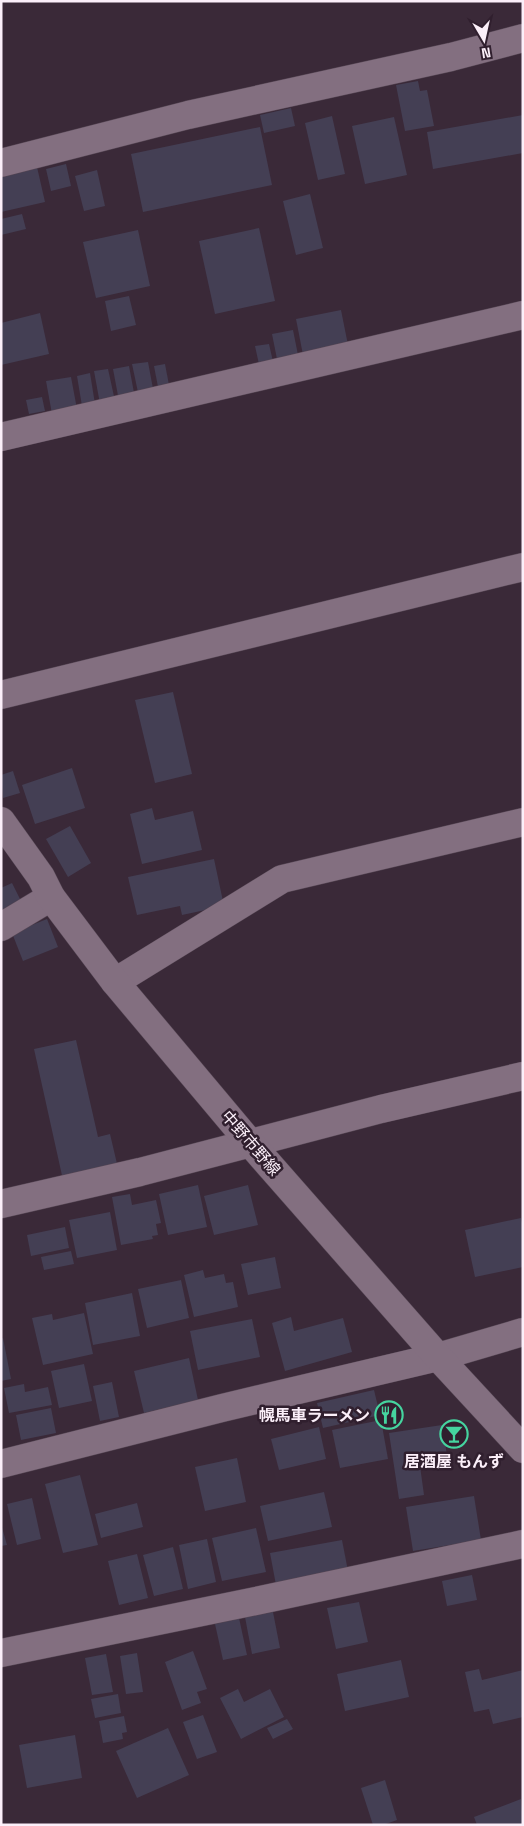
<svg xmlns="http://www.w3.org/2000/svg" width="524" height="1826" font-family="'Space Grotesk','Noto Sans JP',sans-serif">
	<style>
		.building { fill: #443f54 }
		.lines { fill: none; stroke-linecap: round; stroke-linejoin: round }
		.minor-casing { stroke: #554653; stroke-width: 29 }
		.tertiary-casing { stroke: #554653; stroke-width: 29 }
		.secondary-casing { stroke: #554653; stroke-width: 29 }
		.minor { stroke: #836f80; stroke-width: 28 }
		.tertiary { stroke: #836f80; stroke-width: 28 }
		.secondary { stroke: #836f80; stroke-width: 28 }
		.labels { text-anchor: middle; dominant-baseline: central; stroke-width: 5; stroke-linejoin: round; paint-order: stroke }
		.street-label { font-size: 16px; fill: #fbeff9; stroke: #301f2e }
		.poi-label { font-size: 16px; font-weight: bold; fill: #fbeff9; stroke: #301f2e; text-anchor: end }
	</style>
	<rect width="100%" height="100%" fill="#3a2938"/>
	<!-- building -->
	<g class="building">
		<polygon points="418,81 420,91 427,90 434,126 405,131 396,85"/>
		<polygon points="291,108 295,126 264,133 260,115"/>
		<polygon points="523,115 523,153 433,169 427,132"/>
		<polygon points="332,116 345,174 318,180 305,123"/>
		<polygon points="394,117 407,175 365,184 352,126"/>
		<polygon points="260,127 272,185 143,212 131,154"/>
		<polygon points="66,164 71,186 51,191 46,169"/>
		<polygon points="37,167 45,202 1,212 1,176"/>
		<polygon points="97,170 105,206 84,211 75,176"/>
		<polygon points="310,194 323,248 296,255 283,201"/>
		<polygon points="22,214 26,229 1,235 1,219"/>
		<polygon points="259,228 275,301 215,314 199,241"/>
		<polygon points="138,230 150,286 96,298 83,242"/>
		<polygon points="129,296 136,325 111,331 105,301"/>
		<polygon points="341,310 349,350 304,360 296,319"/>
		<polygon points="40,313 49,354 1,365 1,323"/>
		<polygon points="293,330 299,360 278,364 272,334"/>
		<polygon points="269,344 274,366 260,369 255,346"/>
		<polygon points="148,362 154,394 139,397 132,364"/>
		<polygon points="165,364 169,385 158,387 154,366"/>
		<polygon points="129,366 135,398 119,401 113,369"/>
		<polygon points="108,369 115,401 100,404 94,371"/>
		<polygon points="90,373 95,404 82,406 77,376"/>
		<polygon points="71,377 77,409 52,414 46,381"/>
		<polygon points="42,397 45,411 29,414 26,400"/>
		<polygon points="173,692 192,774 155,783 135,700"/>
		<polygon points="72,768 85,808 35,824 22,785"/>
		<polygon points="13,771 20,793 3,798 1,775"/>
		<polygon points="152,808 155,820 193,811 202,850 142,864 130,814"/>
		<polygon points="70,826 91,863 68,877 46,839"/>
		<polygon points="214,859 224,906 182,915 180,906 137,915 128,877"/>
		<polygon points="12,883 24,907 1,919 1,888"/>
		<polygon points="47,919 58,947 23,961 12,933"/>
		<polygon points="76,1040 98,1137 110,1134 118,1168 63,1180 34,1049"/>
		<polygon points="198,1185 207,1227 168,1235 159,1194"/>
		<polygon points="248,1185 258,1225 214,1235 204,1196"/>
		<polygon points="130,1194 132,1205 156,1200 161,1223 156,1224 158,1235 152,1236 153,1239 121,1245 112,1197"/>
		<polygon points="110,1212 117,1250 77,1258 69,1220"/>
		<polygon points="521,1218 523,1228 523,1267 475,1277 465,1230"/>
		<polygon points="65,1227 69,1248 31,1256 27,1235"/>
		<polygon points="71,1251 74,1264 44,1270 41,1257"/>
		<polygon points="275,1257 281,1288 248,1295 241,1264"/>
		<polygon points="203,1270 205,1278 224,1274 226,1283 233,1282 238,1307 194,1317 184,1275"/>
		<polygon points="181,1280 189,1318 147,1328 138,1289"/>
		<polygon points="132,1293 140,1336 93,1345 85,1303"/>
		<polygon points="84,1313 93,1354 43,1365 32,1318 52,1314 53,1320"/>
		<polygon points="291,1317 294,1331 343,1318 352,1352 285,1371 272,1323"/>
		<polygon points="252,1319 260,1357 198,1370 190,1331"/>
		<polygon points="3,1338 11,1379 1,1381 1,1339"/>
		<polygon points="189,1358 198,1400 144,1413 134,1371"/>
		<polygon points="84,1364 92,1401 59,1408 51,1371"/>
		<polygon points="112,1382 119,1417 100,1421 93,1386"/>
		<polygon points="24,1384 25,1392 48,1387 52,1405 9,1413 4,1388"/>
		<polygon points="374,1390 380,1415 323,1428 317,1403"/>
		<polygon points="51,1408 56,1433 21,1440 16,1415"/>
		<polygon points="381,1420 388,1459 340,1468 332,1430"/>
		<polygon points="442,1425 448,1461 420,1466 424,1495 399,1499 389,1433"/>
		<polygon points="319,1427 326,1459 279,1470 271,1439"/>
		<polygon points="237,1458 246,1502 205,1511 195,1467"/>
		<polygon points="80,1475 98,1545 63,1553 45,1484"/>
		<polygon points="324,1492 332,1527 268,1541 260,1506"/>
		<polygon points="474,1496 481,1540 413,1551 406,1507"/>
		<polygon points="32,1498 41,1539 17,1545 7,1504"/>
		<polygon points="137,1503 143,1527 101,1538 95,1514"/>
		<polygon points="1,1524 7,1545 1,1546"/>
		<polygon points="256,1528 266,1572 222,1581 212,1538"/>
		<polygon points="207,1539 216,1582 188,1589 179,1545"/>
		<polygon points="342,1540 348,1571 276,1585 270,1553"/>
		<polygon points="173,1547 183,1589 154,1596 143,1555"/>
		<polygon points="137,1554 148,1598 119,1605 108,1561"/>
		<polygon points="472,1575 477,1600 447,1606 442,1581"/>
		<polygon points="359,1602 368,1642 336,1649 327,1608"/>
		<polygon points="273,1612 280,1648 252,1654 245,1617"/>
		<polygon points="239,1618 247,1655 223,1660 215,1624"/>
		<polygon points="193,1651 207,1689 197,1692 201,1703 182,1710 165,1662"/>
		<polygon points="137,1653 143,1692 126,1694 120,1656"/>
		<polygon points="106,1654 113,1692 92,1695 85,1658"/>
		<polygon points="401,1660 409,1697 345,1711 337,1674"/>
		<polygon points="479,1669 482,1680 523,1670 523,1717 493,1724 489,1709 474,1712 465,1672"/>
		<polygon points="238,1689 244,1702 270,1689 284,1717 241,1739 220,1698"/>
		<polygon points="118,1694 121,1713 95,1718 91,1699"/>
		<polygon points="203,1715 217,1752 197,1759 183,1722"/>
		<polygon points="124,1716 127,1732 122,1733 123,1739 103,1743 99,1721"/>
		<polygon points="287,1719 293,1729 273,1739 267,1728"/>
		<polygon points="168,1728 189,1775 137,1798 116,1751"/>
		<polygon points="75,1735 82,1778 27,1788 19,1745"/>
		<polygon points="385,1780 397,1820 383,1825 373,1825 361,1788"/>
		<polygon points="521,1799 523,1825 477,1825 474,1817"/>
	</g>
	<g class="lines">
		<!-- minor casing -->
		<g class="minor-casing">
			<g id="minor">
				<polyline points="1,163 188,115 451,57 523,38"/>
				<polyline points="1,437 523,315"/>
				<polyline points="1,695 523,567"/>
				<polyline points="1,927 51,897"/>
				<polyline points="115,982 282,879 523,822"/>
				<polyline points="1,1204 140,1172 381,1109 523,1076"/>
				<polyline points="1,1653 256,1601 523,1544"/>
			</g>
		</g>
		<!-- tertiary casing -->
		<g class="tertiary-casing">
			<polyline id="tertiary" points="1,1464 222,1408 438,1357 523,1332"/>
		</g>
		<!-- secondary casing -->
		<g class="secondary-casing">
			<polyline id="secondary" points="1,821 41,877 51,897 115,982 251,1144 438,1357 523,1449"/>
		</g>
		<!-- minor -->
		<use href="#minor" class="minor"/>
		<!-- tertiary -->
		<use href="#tertiary" class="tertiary"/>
		<!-- secondary -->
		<use href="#secondary" class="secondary"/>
	</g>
	<!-- icons -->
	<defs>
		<g id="restaurant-ring" transform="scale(1.4375)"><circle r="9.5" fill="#301f2e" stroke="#45d49f" stroke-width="1.5"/><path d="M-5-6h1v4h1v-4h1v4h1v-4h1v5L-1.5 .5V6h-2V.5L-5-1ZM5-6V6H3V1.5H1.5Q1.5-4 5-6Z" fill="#45d49f"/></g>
		<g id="bar-ring" transform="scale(1.4375)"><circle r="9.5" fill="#301f2e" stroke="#45d49f" stroke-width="1.5"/><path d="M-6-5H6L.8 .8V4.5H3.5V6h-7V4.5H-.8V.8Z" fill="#45d49f"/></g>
	</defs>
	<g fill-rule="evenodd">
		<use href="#restaurant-ring" x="389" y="1415"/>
		<use href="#bar-ring" x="454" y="1434"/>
	</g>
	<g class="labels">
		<!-- street labels -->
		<g class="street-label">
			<text transform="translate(251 1143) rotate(49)">中野市野線</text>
		</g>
		<!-- poi labels -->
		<g class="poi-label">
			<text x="370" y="1415">幌馬車ラーメン</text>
			<text x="454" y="1461" text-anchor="middle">居酒屋 もんず</text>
		</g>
	</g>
	<!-- border -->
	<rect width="524" height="1826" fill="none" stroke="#fbeff9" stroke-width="5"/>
	<!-- north arrow -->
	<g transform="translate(484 40) rotate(171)" stroke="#301f2e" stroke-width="4" paint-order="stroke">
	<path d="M0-4L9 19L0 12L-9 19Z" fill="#fbeff9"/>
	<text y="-8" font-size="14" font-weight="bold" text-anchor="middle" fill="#fbeff9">N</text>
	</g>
</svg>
